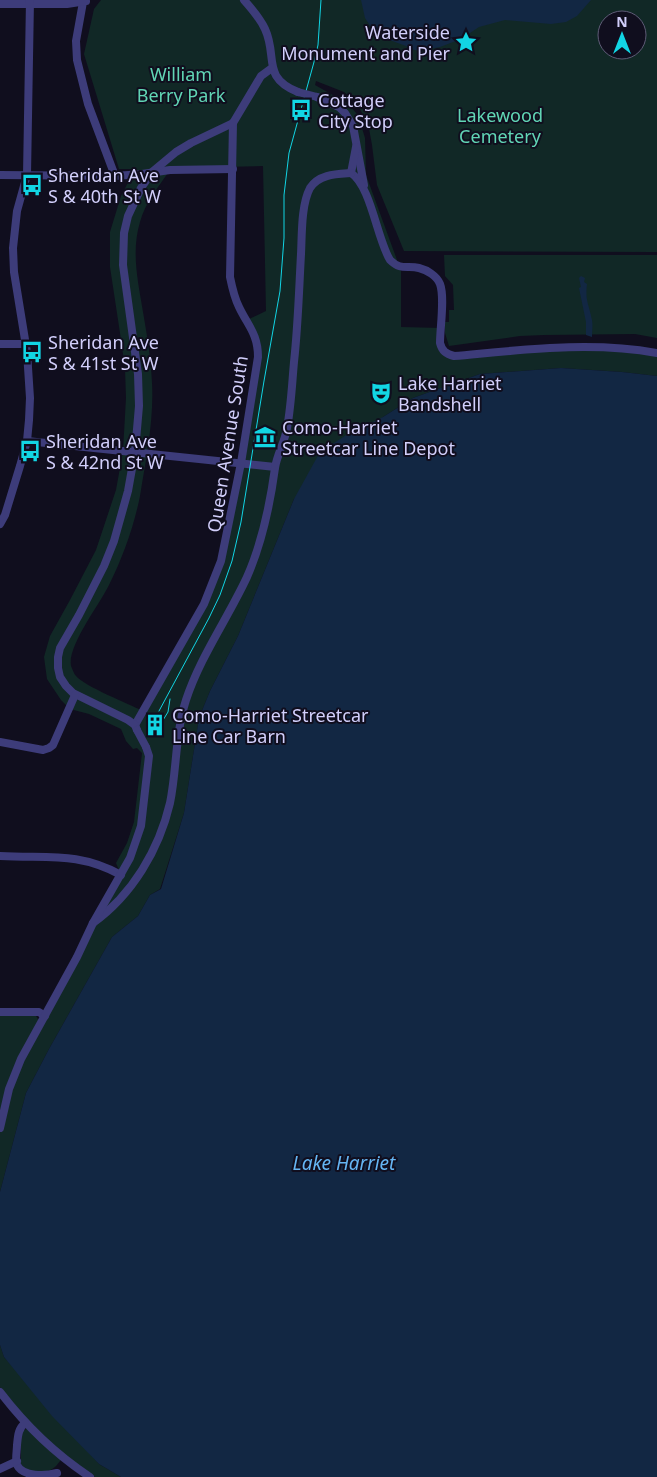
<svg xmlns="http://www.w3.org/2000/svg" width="657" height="1477" font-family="'Noto Sans',sans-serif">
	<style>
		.green { fill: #112826; fill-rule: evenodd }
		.water { fill: #122743 }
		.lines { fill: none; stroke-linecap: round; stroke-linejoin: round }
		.minor { stroke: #3d3c7a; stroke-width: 8 }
		.tram { stroke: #12d5e4; stroke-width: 1 }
		.minor-bridge { stroke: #3d3c7a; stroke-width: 8 }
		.labels { text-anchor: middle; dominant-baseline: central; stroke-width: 4; stroke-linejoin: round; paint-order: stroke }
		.poi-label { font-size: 18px; fill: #d2cffb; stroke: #100e1e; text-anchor: start }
		.park-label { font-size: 18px; fill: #61d5b5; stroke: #100e1e }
		.street-label { font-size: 18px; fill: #d2cffb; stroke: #100e1e }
		.water-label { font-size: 19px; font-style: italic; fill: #65b5f3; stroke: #100e1e }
	</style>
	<rect width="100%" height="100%" fill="#100e1e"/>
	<!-- green -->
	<g class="green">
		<path d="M101,0H657V252L404,251L377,185L372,145L368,123L355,101L344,92L316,81L315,85L347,103L358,115L365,138L366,175L401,271V327L441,328L446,353L536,348L657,353V376L622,372L561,368L480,374L413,398L383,417L294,499L238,636L210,691L199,718L184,813L160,889L150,895L138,916L112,937L49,1049L26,1093L0,1192V1128L9,1089L121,875L116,863L127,843L134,822L142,753L137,748L133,749L126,741L121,729L89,714L70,709L61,700L47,679L44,657L50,636L70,600L96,550L116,490L123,451L126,398L125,368L120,333L110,267V232L121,196L135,169H119L84,54L94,9ZM607,20H637V50H607ZM263,166L266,311L247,320L258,357L221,561L204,604L143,711C129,704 84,686 76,676C74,674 72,668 71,666C67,646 100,604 109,585C123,557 134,526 140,496C146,459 154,420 152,383C151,359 147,335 143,312C138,281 131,252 140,222C145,203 159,186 170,170V168Z"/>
		<polygon points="444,255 657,255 657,338 635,334 544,335 520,336 449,346 445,333 445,322 449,322 449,310 454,310 453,285 445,276"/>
		<polygon points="0,1015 36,1016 39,1021 0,1117"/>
		<path d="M0,1345L4,1357L99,1464L121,1477H95L64,1455C61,1459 59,1463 56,1466C47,1475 29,1475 21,1464V1433L31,1425L0,1387Z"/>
	</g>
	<!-- water -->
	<g class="water">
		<polygon points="361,0 591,0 577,16 566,22 551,24 505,20 479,27 461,39 440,47 419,51 411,49 406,46 384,38 371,27 365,18"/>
		<path d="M581,276L585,278L584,282L587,284C585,301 589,304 592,320C593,325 592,331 592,337L586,335V322L579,288L581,287L579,278Z"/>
		<polygon points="561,368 622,372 657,376 657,1477 121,1477 99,1464 52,1416 4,1357 0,1345 0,1192 26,1093 49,1049 112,937 138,916 150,895 161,889 184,813 199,718 210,691 238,636 294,499 320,452 348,434 383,417 413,398 435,390 480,374"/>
	</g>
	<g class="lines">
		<!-- minor -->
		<g class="minor">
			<path d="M244,0C252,9 260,18 265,29C278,57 261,77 298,92"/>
			<polyline points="83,2 76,41 77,60 88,104 115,176"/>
			<polyline points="0,4 67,4 86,1"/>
			<polyline points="317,97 339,107 345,113 353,126 364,185"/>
			<path d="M351,173C371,186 377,239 390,260C401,271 407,265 419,268C427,270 437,276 440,284C445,297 440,328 440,343C442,351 446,354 454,356C522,350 590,341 657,353"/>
			<polyline points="351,173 356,147"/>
			<polyline points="0,175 115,176 142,174 170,170 233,169"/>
			<polyline points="0,344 26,344"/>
			<polyline points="27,441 275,467"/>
			<polyline points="0,524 5,515 20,466 27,441 29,420 30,398 27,352 14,272 13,248 17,211 27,175 30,0"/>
			<path d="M135,725L204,604L221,561L241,463L258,357C258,334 248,326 239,307C234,297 232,287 230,277L233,123"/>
			<polyline points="137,730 135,725 128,720 73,693 66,686 60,677 58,668 58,657 60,648 79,615 104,566 114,541 128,491 135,452 139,406 138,374 123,265 124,233 128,216 141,188 152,172 176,152 191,143 233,123 261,76 272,68"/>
			<polyline points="0,742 43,750 49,748 53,745 75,695"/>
			<path d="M0,856C46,859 77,851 121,875"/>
			<path d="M93,923C132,895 159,850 170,803C177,769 175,734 186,700C200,657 228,618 247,577C262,543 270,505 275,468C277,454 285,442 287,428C291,407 292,384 294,362C298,326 299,290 301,254C302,235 301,205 310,188C319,174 337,174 351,173"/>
			<polyline points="0,1012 39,1012 45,1016"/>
			<polyline points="0,1128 9,1089 21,1059 77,957 93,923 130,858 141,826 149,756 146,747"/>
			<path d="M0,1392C26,1426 55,1454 90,1477"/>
			<path d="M25,1423C18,1429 18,1436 17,1445C17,1451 15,1459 17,1465C23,1477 45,1476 57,1473"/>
			<polyline points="0,1469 17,1461"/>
		</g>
		<!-- tram -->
		<g class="tram">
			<polyline points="159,711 209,618 220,595 232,561 241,522 264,381 280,291 284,238 284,195 289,153 314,62 318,45 321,0"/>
			<polyline points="160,725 168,712 170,699"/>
		</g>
		<!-- minor-bridge -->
		<g class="minor-bridge">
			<polyline points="298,92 317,97"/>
			<polyline points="137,730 146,747"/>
		</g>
	</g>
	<!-- icons -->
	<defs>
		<g id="sight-bare" transform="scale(1.725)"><path d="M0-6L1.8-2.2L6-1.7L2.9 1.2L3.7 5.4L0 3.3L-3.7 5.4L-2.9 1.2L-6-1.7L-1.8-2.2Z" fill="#12d5e4" stroke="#100e1e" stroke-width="2.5" paint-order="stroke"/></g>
		<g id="bus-bare" transform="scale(1.725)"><path d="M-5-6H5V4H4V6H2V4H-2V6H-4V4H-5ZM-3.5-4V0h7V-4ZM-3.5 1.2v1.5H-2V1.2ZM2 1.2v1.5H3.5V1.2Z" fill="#12d5e4" stroke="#100e1e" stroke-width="2.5" paint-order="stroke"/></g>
		<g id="theatre-bare" transform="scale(1.725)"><path d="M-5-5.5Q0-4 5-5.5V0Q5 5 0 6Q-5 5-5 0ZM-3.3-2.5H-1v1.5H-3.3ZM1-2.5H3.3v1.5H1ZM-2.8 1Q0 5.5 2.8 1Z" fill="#12d5e4" stroke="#100e1e" stroke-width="2.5" paint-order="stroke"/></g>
		<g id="museum-bare" transform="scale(1.725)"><path d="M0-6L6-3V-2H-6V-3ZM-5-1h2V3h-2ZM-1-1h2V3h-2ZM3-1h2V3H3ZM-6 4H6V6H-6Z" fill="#12d5e4" stroke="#100e1e" stroke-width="2.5" paint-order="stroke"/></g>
		<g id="building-bare" transform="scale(1.725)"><path d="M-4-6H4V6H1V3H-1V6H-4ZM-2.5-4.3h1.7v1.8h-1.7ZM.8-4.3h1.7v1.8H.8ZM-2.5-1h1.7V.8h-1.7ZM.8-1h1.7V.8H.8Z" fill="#12d5e4" stroke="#100e1e" stroke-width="2.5" paint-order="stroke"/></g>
	</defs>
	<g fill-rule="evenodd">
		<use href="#sight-bare" x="466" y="42"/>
		<use href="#bus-bare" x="301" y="110"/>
		<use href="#bus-bare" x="32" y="185"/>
		<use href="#bus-bare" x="32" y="352"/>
		<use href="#theatre-bare" x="381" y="393"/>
		<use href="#museum-bare" x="265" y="437"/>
		<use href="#bus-bare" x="30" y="451"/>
		<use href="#building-bare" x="155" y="725"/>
	</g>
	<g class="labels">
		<!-- poi labels -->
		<g class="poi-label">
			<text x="450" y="32" text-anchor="end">Waterside<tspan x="450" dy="21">Monument and Pier</tspan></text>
			<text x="318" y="100">Cottage<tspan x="318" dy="21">City Stop</tspan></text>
			<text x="48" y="175">Sheridan Ave<tspan x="48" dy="21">S &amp; 40th St W</tspan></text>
			<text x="48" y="342">Sheridan Ave<tspan x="48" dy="21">S &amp; 41st St W</tspan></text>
			<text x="398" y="383">Lake Harriet<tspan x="398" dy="21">Bandshell</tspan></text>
			<text x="282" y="427">Como-Harriet<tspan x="282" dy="21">Streetcar Line Depot</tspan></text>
			<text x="46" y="441">Sheridan Ave<tspan x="46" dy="21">S &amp; 42nd St W</tspan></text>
			<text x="172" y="715">Como-Harriet Streetcar<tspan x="172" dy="21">Line Car Barn</tspan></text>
		</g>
		<!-- park labels -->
		<g class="park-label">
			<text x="181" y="74">William<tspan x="181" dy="21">Berry Park</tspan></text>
			<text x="500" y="115">Lakewood<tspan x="500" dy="21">Cemetery</tspan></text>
		</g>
		<!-- street labels -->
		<g class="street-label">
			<text transform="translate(227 444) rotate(-81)">Queen Avenue South</text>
		</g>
		<!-- water labels -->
		<g class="water-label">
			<text x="344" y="1163">Lake Harriet</text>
		</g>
	</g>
	<!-- north arrow -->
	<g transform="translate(622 35)"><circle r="24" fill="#100e1e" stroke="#5e5b76"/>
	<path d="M0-4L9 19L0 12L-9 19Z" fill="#12d5e4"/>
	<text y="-8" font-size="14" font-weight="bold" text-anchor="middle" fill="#d2cffb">N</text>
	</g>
</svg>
